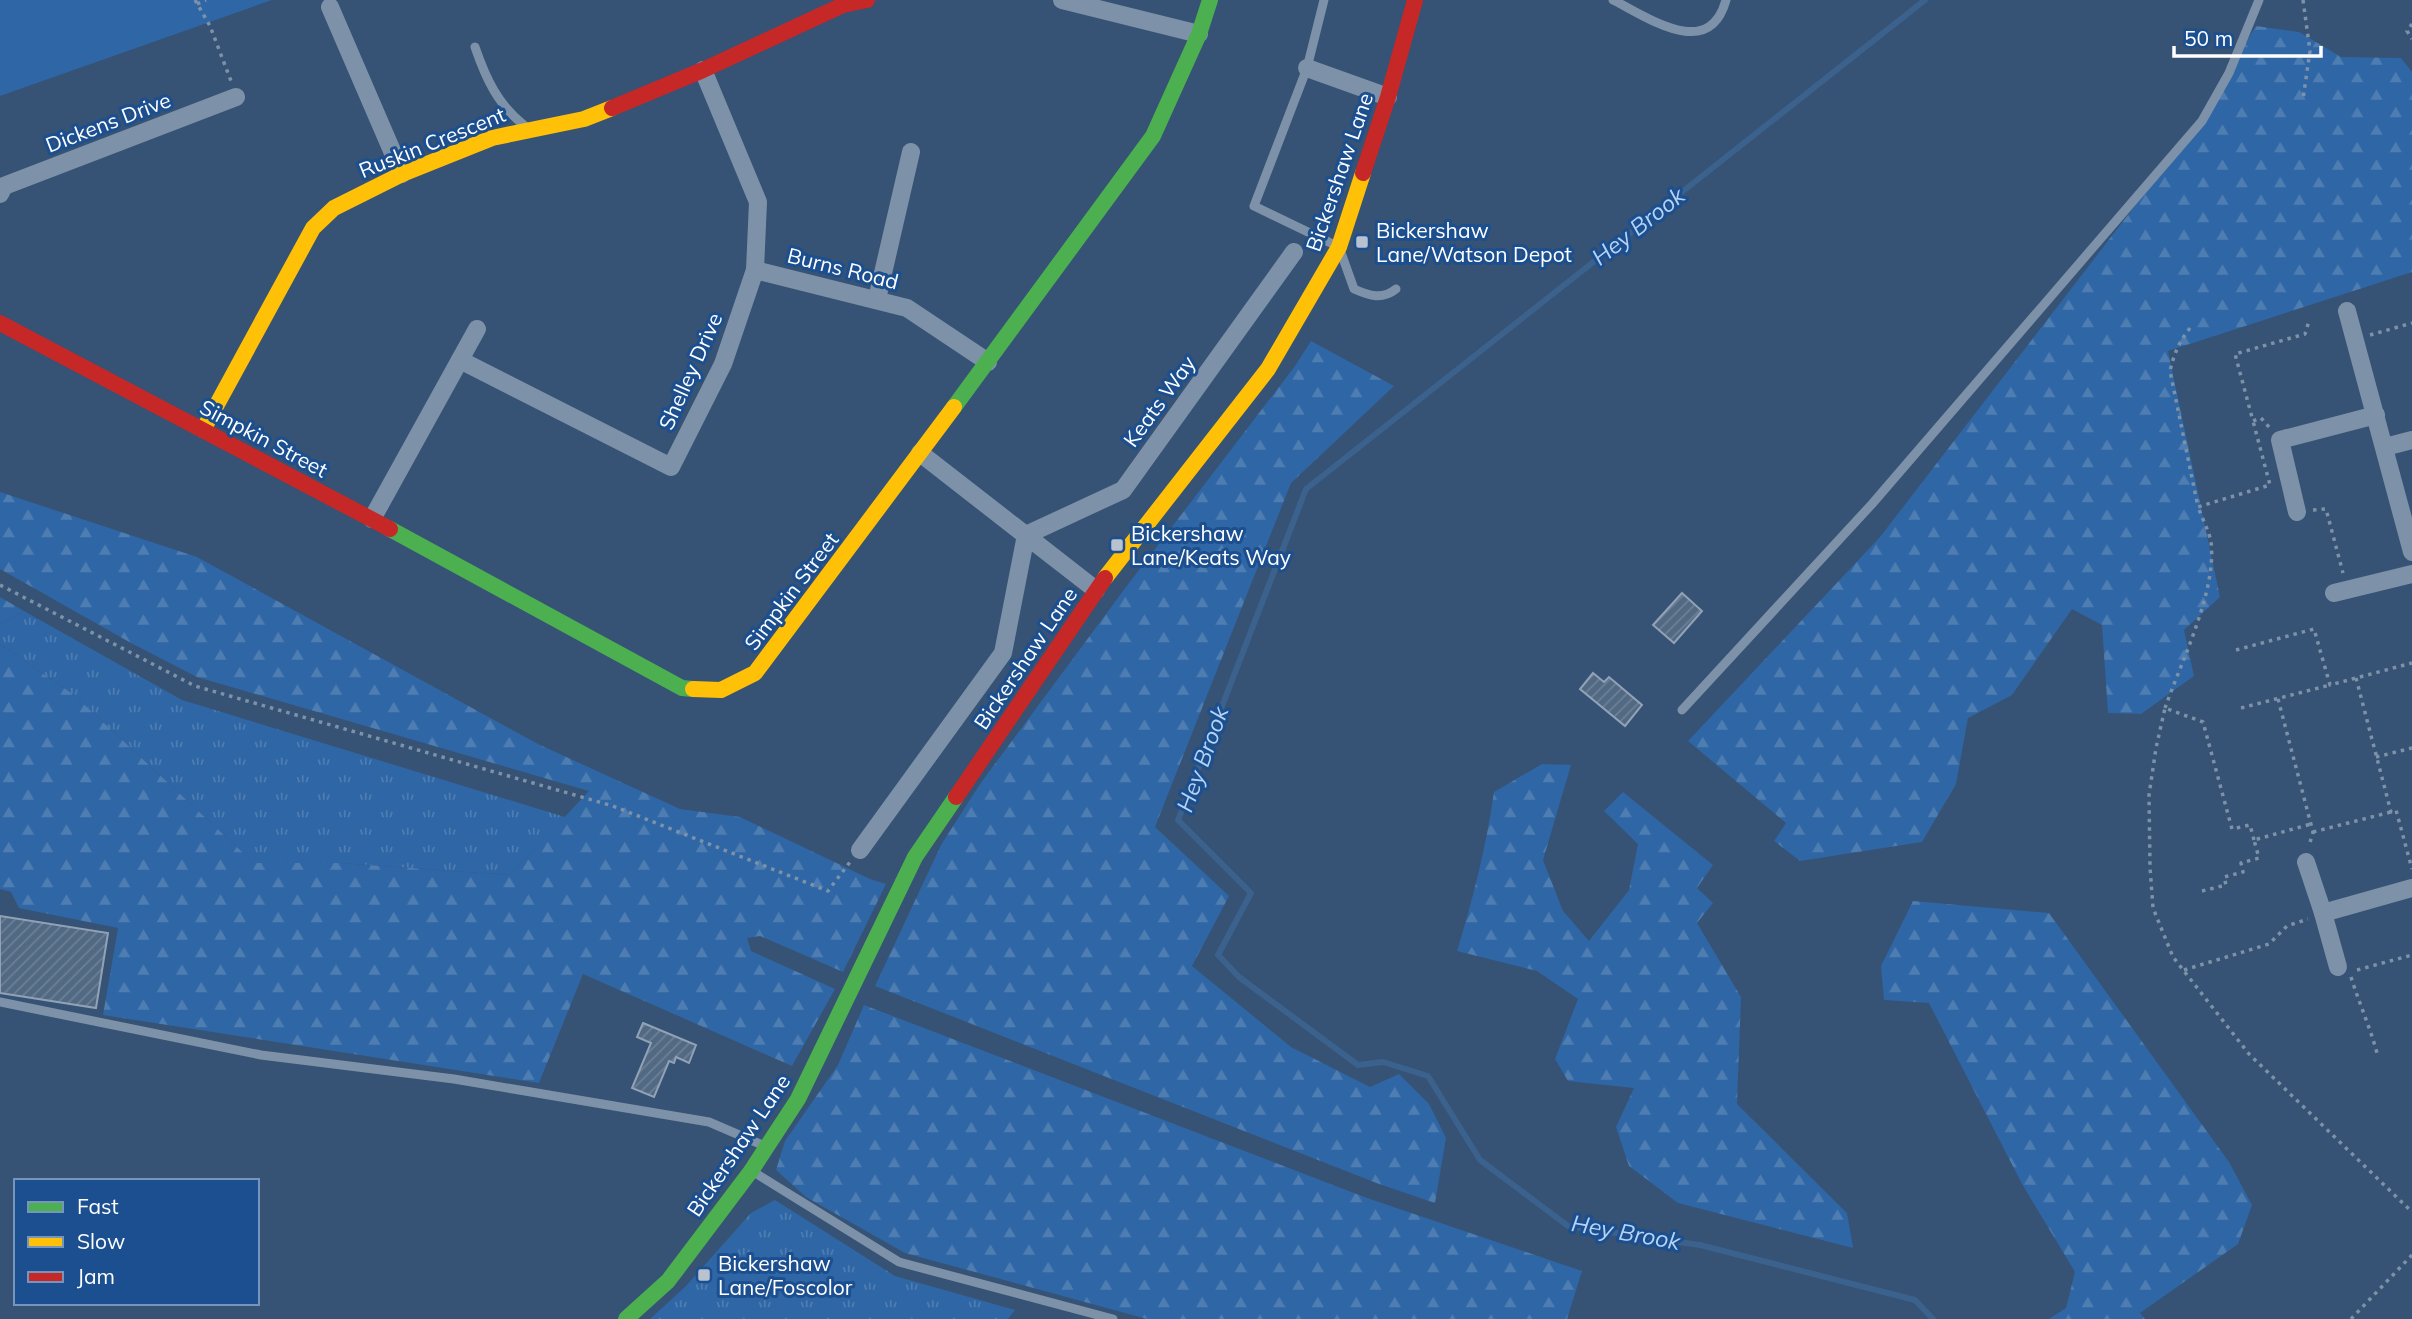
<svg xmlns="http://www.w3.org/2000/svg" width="2412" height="1319" font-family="Mulish,sans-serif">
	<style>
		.grass { fill: url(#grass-tufts) }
		.forest { fill: url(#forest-firs) }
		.green { fill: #2f66a5 }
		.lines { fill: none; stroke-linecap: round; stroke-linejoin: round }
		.stream { stroke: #3b618d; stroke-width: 6 }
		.building { fill: url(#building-hatch); stroke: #92a2b6; stroke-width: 2 }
		.path { stroke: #7d92a8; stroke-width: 3.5; stroke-dasharray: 3.5 5; stroke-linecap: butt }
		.lane { stroke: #7d92a8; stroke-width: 9 }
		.street { stroke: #7d92a8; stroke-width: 18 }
		.fast { stroke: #4caf50; stroke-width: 16 }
		.slow { stroke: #ffc107; stroke-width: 16 }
		.jam { stroke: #c62828; stroke-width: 16 }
		.poi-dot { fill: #b9c2ce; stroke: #1b4f8f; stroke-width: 2.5 }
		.labels { text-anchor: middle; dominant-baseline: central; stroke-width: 6; stroke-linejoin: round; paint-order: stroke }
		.street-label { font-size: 21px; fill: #fff; stroke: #1b4f8f }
		.poi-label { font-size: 21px; fill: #fff; stroke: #1b4f8f; text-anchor: start }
		.water-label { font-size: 23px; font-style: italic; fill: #b5d3f5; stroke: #1b4f8f }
	</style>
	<defs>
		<pattern id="grass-tufts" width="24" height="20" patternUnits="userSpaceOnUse" patternTransform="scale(1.75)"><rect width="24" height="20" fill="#2f66a5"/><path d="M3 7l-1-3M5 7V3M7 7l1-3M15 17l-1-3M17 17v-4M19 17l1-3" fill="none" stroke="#4e7db2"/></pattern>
		<pattern id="forest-firs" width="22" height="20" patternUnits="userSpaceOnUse" patternTransform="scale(1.75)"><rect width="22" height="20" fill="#2f66a5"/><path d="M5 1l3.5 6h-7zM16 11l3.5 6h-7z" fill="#4e7db2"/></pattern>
		<pattern id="building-hatch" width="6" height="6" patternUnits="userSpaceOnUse" patternTransform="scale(1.75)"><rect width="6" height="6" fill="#526984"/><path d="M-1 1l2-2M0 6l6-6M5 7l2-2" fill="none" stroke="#6c8096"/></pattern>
	</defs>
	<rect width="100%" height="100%" fill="#365274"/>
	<!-- grass -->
	<g class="grass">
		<polygon points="24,611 182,700 565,817 510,875 340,863 254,863 74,695 0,644 0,624"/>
		<polygon points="775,1200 895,1276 1015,1310 1008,1319 650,1319 686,1286 751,1213"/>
	</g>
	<!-- forest -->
	<g class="forest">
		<polygon points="2256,26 2299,32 2341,57 2401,58 2412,72 2412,272 2168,351 2220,597 2184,630 2194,676 2141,714 2108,713 2102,625 2072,609 2012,695 1968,718 1956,784 1922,842 1800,861 1774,841 1786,823 1688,741 1880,537 2188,137"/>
		<polygon points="1311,341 1394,386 1291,483 1155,827 1229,896 1192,966 1291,1047 1370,1087 1399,1074 1429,1104 1446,1138 1435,1203 1379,1184 875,986 941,845 980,784 1126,587 1295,366"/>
		<polygon points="0,492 197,557 538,744 680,809 740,817 870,879 886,884 843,972 760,936 747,938 751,951 835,989 792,1066 583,974 539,1083 103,1015 118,928 19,908 11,892 0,889 0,644 74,695 254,863 340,863 510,875 589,791 197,677 131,643 0,569"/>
		<polygon points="0,597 24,611 0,624"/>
		<path d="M1542,764L1571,765L1543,860L1563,911L1589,941L1629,890L1638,844L1604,811L1623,792L1713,865L1697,888L1713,903L1697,923L1741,997L1737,1104L1847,1213L1853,1248L1678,1203L1629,1166L1616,1127L1634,1088L1568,1081L1555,1059L1578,999L1537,971L1457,951C1473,899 1486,847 1494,792Z"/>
		<polygon points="1913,901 2049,913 2229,1162 2252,1205 2238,1244 2140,1313 2145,1319 2049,1319 2066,1308 2075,1272 2022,1184 1929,1003 1884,1000 1881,966"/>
		<polygon points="864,1005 1367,1198 1582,1271 1567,1319 1147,1319 905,1253 806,1197 776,1170 785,1141 838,1065"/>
	</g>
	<!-- green -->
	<polygon class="green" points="0,0 272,0 0,96"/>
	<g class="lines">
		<!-- stream -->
		<polyline class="stream" points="1925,0 1306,489 1178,820 1251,893 1218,955 1239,977 1358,1065 1383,1062 1428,1076 1480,1160 1568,1226 1700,1245 1915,1300 1933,1319"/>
	</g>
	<!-- building -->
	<g class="building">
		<polygon points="1682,593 1702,611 1674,643 1653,625"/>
		<polygon points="1593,673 1604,682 1609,677 1642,705 1625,726 1580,689"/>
		<polygon points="0,916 108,933 96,1008 0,993"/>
		<polygon points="643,1023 696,1045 689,1063 676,1057 674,1063 669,1061 654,1097 632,1088 651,1043 637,1037"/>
	</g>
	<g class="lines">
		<!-- path -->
		<g class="path">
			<polyline points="195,0 210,26 231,81"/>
			<polyline points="2303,0 2310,51 2303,99"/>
			<polyline points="197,4 206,0"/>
			<polyline points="2412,24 2407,31 2412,39"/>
			<path d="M2190,328C2179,342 2174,354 2170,371L2198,507L2270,485L2253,421"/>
			<polyline points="2370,335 2412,323"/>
			<polyline points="2269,427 2261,418 2253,421 2235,354 2305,334 2309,321"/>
			<polyline points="2313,510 2326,509 2343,573"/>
			<polyline points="0,585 195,686 613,806 828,891 850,862"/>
			<polyline points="2236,650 2314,629 2330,685 2412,663"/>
			<polyline points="2356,678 2391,812 2396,810 2412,869"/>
			<polyline points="2278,699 2313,832 2309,846"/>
			<path d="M2165,708C2181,662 2217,591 2211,542C2209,531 2202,518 2198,507"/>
			<polyline points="2241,708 2330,685"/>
			<polyline points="2376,757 2412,748"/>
			<polyline points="2313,832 2391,812"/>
			<polyline points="2254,840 2250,825 2232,829 2203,722 2165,708 2156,748 2149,795 2150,867 2153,908 2173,957 2249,1054 2412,1212"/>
			<polyline points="2202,891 2226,885 2224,877 2243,872 2241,863 2259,858 2254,840 2311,824"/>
			<polyline points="2184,970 2269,944 2287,926 2308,919"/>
			<polyline points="2357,970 2412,955"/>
			<path d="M2351,977C2359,1003 2370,1027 2377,1053"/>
			<polyline points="2351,1319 2412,1255"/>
		</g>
		<!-- lane -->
		<g class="lane">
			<path d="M1324,0L1307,68L1254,206L1339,247L1354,289C1370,296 1382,300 1396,289"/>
			<path d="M1613,0C1649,18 1709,61 1726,0"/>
			<path d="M475,47C486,79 498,105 525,126"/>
			<polyline points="1682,710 1872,504 2202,121 2229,73 2259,0"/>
			<polyline points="0,1002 261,1055 454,1079 709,1122 765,1146"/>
			<polyline points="752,1171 899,1262 1113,1319"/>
		</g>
		<!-- street -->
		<g class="street">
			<polyline points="1062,0 1199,34"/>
			<polyline points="330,7 402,174"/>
			<polyline points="1307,68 1388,97"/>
			<polyline points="0,194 4,186 236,97"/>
			<polyline points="755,270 907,308 988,362"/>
			<polyline points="877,299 911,152"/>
			<polyline points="2347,311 2412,552"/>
			<polyline points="460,360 671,467 723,364 755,270 758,202 703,70"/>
			<polyline points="2385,447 2412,440"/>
			<polyline points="920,453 1096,590"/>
			<polyline points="2297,512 2280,440 2376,415"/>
			<polyline points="372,519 477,329"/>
			<polyline points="2334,593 2412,574"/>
			<polyline points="860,850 1003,653 1026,535 1123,490 1294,252"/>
			<polyline points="2306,862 2323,913 2412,888"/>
			<polyline points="2323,913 2338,967"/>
		</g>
		<!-- fast -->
		<g class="fast">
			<polyline points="954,407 1153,136 1199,34 1210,0"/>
			<polyline points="390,529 682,688 693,689"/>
			<polyline points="626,1319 668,1281 751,1171 798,1099 915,857 956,797"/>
		</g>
		<!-- slow -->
		<g class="slow">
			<polyline points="203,430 313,228 334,208 402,174 492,138 584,119 612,108"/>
			<polyline points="1105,578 1268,369 1339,247 1363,173"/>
			<polyline points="693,689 721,690 755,673 954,407"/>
		</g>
		<!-- jam -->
		<g class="jam">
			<polyline points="612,108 703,70 843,5 867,0"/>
			<polyline points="1363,173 1388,97 1415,0"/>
			<polyline points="0,323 390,529"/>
			<polyline points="956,797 1105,578"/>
		</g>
	</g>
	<!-- markers -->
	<g class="poi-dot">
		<rect x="1355" y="235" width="14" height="14" rx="3.5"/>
		<rect x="1110" y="538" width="14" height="14" rx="3.5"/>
		<rect x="697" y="1268" width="14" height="14" rx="3.5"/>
	</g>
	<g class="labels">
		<!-- street labels -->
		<g class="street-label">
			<text transform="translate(108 122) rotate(-21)">Dickens Drive</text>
			<text transform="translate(432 142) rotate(-22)">Ruskin Crescent</text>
			<text transform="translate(1339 172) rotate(-71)">Bickershaw Lane</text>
			<text transform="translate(843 268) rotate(14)">Burns Road</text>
			<text transform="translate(690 371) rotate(-66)">Shelley Drive</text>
			<text transform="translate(1159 401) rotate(-54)">Keats Way</text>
			<text transform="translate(264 438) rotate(28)">Simpkin Street</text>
			<text transform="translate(791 591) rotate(-53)">Simpkin Street</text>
			<text transform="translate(1025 658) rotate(-56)">Bickershaw Lane</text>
			<text transform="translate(738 1145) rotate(-56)">Bickershaw Lane</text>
		</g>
		<!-- poi labels -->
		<g class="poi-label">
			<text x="1376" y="230">Bickershaw<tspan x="1376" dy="24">Lane/Watson Depot</tspan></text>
			<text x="1131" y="533">Bickershaw<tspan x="1131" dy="24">Lane/Keats Way</tspan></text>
			<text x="718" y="1263">Bickershaw<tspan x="718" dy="24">Lane/Foscolor</tspan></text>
		</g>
		<!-- water labels -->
		<g class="water-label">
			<text transform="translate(1638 226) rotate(-38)">Hey Brook</text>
			<text transform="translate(1202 759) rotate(-70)">Hey Brook</text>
			<text transform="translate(1626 1232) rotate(10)">Hey Brook</text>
		</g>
	</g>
	<!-- legend -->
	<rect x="14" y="1179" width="245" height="126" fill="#1b4f8f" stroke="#7695bc" stroke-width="2"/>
	<rect x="28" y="1202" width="35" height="10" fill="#4caf50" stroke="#7695bc" stroke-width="2"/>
	<text x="77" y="1214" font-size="21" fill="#ffffff">Fast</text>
	<rect x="28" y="1237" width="35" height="10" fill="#ffc107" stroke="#7695bc" stroke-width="2"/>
	<text x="77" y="1249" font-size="21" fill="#ffffff">Slow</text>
	<rect x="28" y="1272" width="35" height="10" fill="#c62828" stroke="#7695bc" stroke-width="2"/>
	<text x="77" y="1284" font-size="21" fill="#ffffff">Jam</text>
	<!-- scale -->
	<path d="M2174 46v10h147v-10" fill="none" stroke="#ffffff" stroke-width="3.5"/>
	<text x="2184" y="46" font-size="21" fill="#ffffff" stroke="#1b4f8f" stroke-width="5" paint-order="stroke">50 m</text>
</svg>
